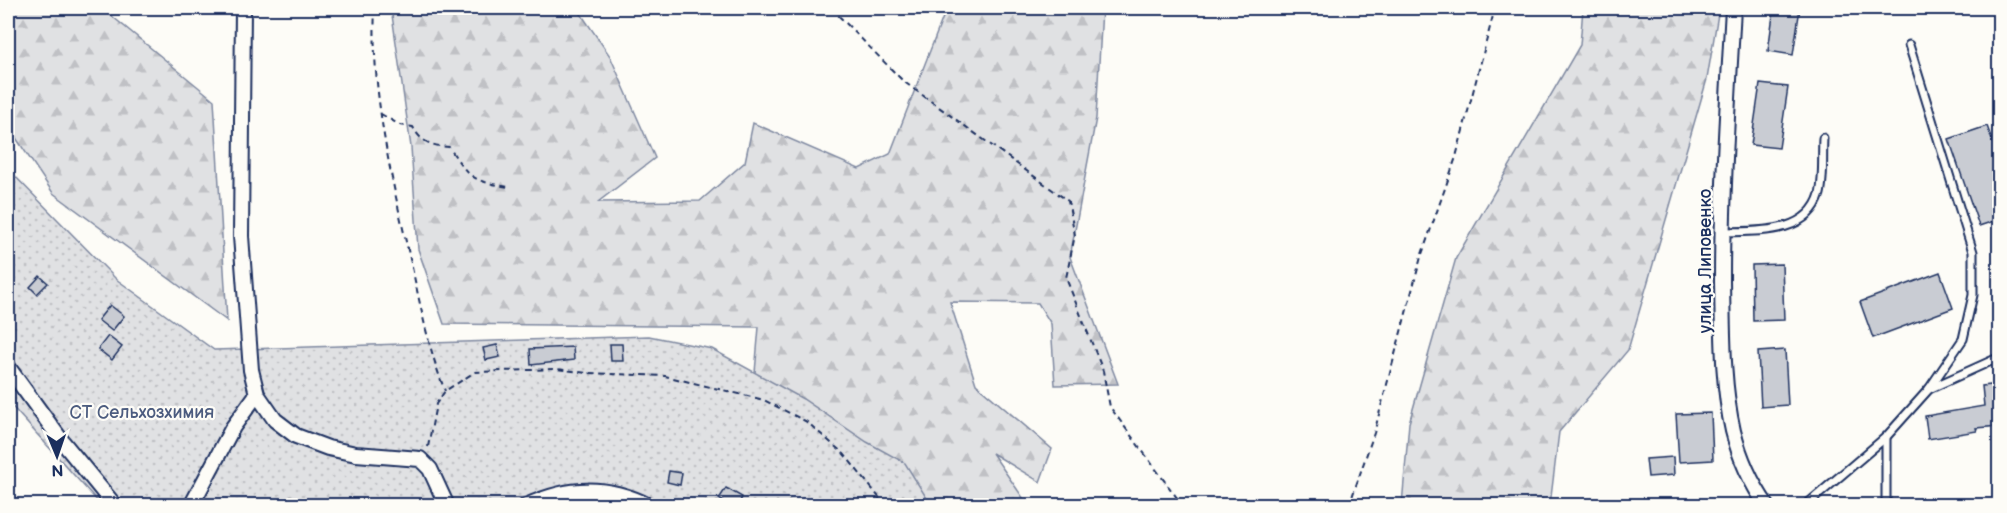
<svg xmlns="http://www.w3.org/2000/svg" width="2007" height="513" font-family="'Balsamiq Sans',sans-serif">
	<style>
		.forest { fill: url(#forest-firs); stroke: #7e88a0; stroke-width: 1.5 }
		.garden { fill: url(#garden-dots); stroke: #7e88a0; stroke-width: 1.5 }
		.building { fill: #c9ccd3; stroke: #1b2f5e; stroke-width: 1.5 }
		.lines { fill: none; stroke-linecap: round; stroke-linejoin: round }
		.lane-casing { stroke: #1b2f5e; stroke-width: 11 }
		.street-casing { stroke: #1b2f5e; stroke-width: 18 }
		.path { stroke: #1b2f5e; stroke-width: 2; stroke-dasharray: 6 4.5; stroke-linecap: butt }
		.lane { stroke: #fdfcf7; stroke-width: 7 }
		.street { stroke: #fdfcf7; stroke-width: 14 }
		.labels { text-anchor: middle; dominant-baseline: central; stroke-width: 4.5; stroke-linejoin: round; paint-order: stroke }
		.street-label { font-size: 18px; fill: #1b2f5e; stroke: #fdfcf7 }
		.park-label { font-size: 18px; fill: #4c5c7f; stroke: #fdfcf7 }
	</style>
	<defs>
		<pattern id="forest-firs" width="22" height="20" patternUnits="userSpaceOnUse" patternTransform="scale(1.5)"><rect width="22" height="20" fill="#e0e1e3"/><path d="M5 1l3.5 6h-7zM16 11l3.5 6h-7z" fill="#c0c1c5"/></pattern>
		<pattern id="garden-dots" width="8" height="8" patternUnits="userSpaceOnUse" patternTransform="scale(1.5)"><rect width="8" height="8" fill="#e0e1e3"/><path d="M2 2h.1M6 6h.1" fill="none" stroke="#c0c1c5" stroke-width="1.8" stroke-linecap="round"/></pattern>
	</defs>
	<rect width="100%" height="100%" fill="#fdfcf7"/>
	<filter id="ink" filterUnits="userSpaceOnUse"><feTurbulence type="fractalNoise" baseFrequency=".0167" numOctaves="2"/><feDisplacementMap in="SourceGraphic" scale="12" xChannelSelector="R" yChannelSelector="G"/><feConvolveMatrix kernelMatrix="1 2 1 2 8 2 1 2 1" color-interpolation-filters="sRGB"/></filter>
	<g filter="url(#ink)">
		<!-- forest -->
		<g class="forest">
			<polygon points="8,8 102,8 214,100 227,321 53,193 8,126"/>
			<polygon points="391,8 577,8 610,56 655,158 598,202 700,201 745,162 753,123 859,169 890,154 945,12 957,8 1102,8 1096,118 1070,257 1118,384 1055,385 1051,324 1038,303 950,302 976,384 1052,449 1040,482 992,453 1028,505 893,505 754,384 759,327 444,324 418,249 411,147"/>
			<polygon points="1583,8 1719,8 1707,79 1628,350 1559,432 1550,505 1402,505 1409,423 1456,258 1580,45"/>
		</g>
		<!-- garden -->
		<polygon class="garden" points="8,169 116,279 214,350 649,336 712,349 803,399 867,442 905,463 931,505 101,505 8,402"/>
		<!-- building -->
		<g class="building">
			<polygon points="1774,8 1800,8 1793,55 1768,51"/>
			<polygon points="1760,84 1788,87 1779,148 1751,145"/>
			<polygon points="1987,126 2000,162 2000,219 1979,226 1949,139"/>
			<polygon points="1782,264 1784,320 1753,321 1752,265"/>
			<polygon points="1940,272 1953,308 1873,338 1860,302"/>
			<polygon points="40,276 48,283 37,294 30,287"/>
			<polygon points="110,305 124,316 112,331 98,320"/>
			<polygon points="108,336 122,347 112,360 98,349"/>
			<polygon points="610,344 622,344 623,361 611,361"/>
			<polygon points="497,345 500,357 486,360 483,348"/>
			<polygon points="573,347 574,360 531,365 530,349"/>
			<polygon points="1785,350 1788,405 1761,407 1758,352"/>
			<polygon points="2000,384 2000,426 1976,428 1977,431 1928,439 1925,416 1984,406 1982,386"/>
			<polygon points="1711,413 1713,460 1679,462 1676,414"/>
			<polygon points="1673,457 1674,475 1648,477 1646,459"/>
			<polygon points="669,471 682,473 680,485 667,482"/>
			<polygon points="726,488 742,497 738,506 730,506 719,499"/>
		</g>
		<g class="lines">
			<!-- lane casing -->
			<g class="lane-casing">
				<g id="lane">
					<polyline points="1909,45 1973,252 1973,295 1963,339 1929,389"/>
					<path d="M1723,232C1756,231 1808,235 1820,194C1824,177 1822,155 1823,138"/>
					<polyline points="1886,437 1886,506"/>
					<polyline points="1805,506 1886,437 1929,389 2000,357"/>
					<polyline points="1994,506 2000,501"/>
				</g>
			</g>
			<!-- street casing -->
			<g class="street-casing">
				<g id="street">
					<polyline points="243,8 241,236 251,370 257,394 275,420 296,436 328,448 356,454 420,459 430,469 447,506"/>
					<path d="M1733,8C1728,99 1722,190 1722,281C1723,331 1722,383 1733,431C1740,459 1751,483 1767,506"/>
					<polyline points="8,367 61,440 115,506"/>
					<polyline points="191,506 233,427 257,394"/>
					<path d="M526,506C569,486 607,485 649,506"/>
				</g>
			</g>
			<!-- path -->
			<g class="path">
				<path d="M375,8C371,88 389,168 407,246C419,295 426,343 445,391"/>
				<polyline points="831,8 903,81 1068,201 1075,235 1066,278 1103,371 1110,407 1183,506"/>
				<path d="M381,114L400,125L413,127C421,143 433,146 449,147C470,179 471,180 508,187"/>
				<polyline points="428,447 436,404 445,391 475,372 557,369 587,373 665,376 764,400 807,422 844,454 886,506"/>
				<polyline points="1349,506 1374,433 1421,257 1456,157 1495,8"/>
			</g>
			<!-- lane -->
			<use href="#lane" class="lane"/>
			<!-- street -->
			<use href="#street" class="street"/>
		</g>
	</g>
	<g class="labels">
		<!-- street labels -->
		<g class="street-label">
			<text transform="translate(1705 261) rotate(-90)">улица Липовенко</text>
		</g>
		<!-- park labels -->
		<g class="park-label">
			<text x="142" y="412">СТ Сельхозхимия</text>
		</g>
	</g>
	<!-- margin -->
	<rect width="2007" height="513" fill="none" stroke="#fdfcf7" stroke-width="30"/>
	<rect x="15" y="15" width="1977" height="483" fill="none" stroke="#1b2f5e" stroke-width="2" filter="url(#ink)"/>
	<!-- north arrow -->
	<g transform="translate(57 456) rotate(178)" stroke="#fdfcf7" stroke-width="4.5" paint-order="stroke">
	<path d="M0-4.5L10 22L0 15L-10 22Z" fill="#1b2f5e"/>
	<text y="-9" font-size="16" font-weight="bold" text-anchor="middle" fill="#1b2f5e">N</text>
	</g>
</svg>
